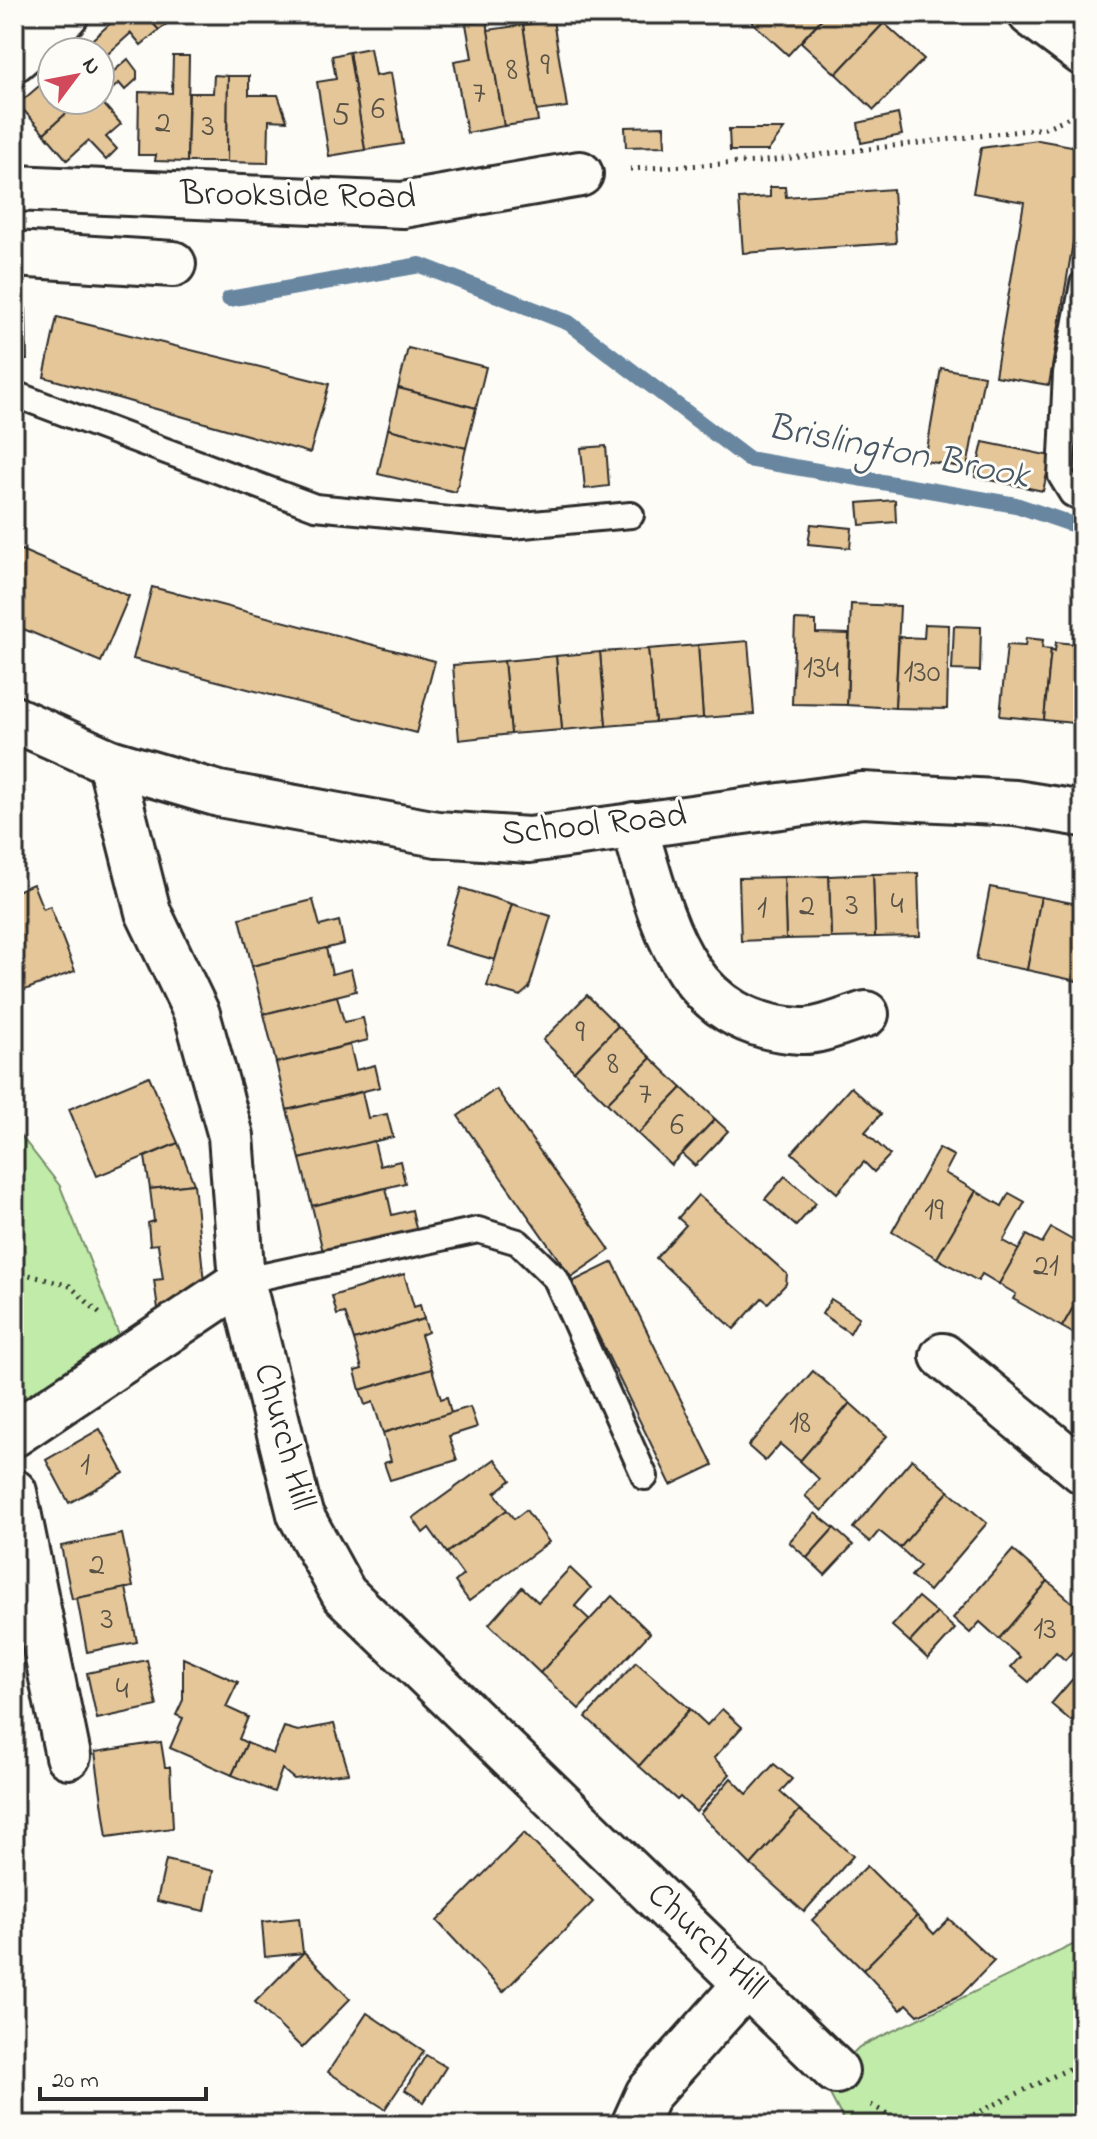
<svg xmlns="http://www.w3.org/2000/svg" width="1097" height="2139" font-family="'Indie Flower',sans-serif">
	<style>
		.green { fill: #c0eba8; stroke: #768b6a; stroke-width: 2 }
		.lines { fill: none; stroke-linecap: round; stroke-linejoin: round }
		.stream { stroke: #68869f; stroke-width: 16 }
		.building { fill: #e4c698; stroke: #2b2b2b; stroke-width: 2 }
		.lane-casing { stroke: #2b2b2b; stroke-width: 30 }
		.street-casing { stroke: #2b2b2b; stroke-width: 50 }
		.secondary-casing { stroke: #2b2b2b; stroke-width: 50 }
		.path { stroke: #2b2b2b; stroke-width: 5; stroke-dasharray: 2 6; stroke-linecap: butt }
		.lane { stroke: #fdfcf7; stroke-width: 24 }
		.street { stroke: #fdfcf7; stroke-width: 44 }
		.secondary { stroke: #fdfcf7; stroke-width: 44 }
		.labels { text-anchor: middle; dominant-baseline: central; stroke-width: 6; stroke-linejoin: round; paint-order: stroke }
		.number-label { font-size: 32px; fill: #595246 }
		.street-label { font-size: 36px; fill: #2b2b2b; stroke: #fdfcf7 }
		.water-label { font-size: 38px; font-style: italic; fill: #495865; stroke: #fdfcf7 }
	</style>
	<rect width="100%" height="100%" fill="#fdfcf7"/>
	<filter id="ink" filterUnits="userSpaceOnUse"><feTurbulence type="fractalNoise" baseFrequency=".0125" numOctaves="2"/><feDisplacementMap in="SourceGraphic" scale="16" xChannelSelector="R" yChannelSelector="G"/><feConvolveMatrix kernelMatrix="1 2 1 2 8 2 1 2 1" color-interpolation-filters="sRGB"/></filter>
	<g filter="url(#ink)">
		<!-- green -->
		<g class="green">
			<polygon points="14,1127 60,1186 123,1345 14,1411"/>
			<polygon points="1083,1940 1083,2125 846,2125 824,2083 859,2047"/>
		</g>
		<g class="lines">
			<!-- stream -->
			<polyline class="stream" points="229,299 420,265 569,323 748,459 1016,505 1083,528"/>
		</g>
		<!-- building -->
		<g class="building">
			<polygon points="121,14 145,14 159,30 141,45 131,33 100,61 111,73 100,83 100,52 78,52"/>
			<polygon points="145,14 179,14 159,30"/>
			<polygon points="759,14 826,14 788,55 752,22"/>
			<polygon points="826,14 874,14 884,23 836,74 801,42"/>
			<polygon points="553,20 567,107 536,111 523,25"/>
			<polygon points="487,21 504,126 467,133 454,61 472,58 466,24"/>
			<polygon points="884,23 924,59 874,110 836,74"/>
			<polygon points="523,25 538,121 504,126 488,30"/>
			<polygon points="370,48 375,76 391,73 403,144 365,150 349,52"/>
			<polygon points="349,52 365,150 329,156 317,82 336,79 332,56"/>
			<polygon points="173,56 189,56 187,162 155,161 156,155 138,155 139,92 172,93"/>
			<polygon points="128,59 137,71 137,79 125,90 119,83 100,100 121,124 106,137 117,149 106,160 88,141 67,160 44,133 81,100 100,100 100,83"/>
			<polygon points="52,75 52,100 81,100 44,133 18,104"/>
			<polygon points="214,75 228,76 227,162 187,162 189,93 213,93"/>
			<polygon points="228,76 249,76 249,95 278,95 287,121 269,120 268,163 227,162"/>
			<polygon points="898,114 902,135 861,143 858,123"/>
			<polygon points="664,126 665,146 626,147 625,127"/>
			<polygon points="729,129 784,129 768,151 730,151"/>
			<polygon points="1038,140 1083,148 1083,183 1049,385 995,376 1024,202 973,193 981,148"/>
			<polygon points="770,187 785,187 786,197 893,189 896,243 743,253 739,199 770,197"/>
			<polygon points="26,309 27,360 14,360 14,310"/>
			<polygon points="57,317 329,384 310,453 44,377"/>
			<polygon points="408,348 486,367 476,408 398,388"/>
			<polygon points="941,368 984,376 967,468 925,461"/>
			<polygon points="398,388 476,408 466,448 388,429"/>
			<polygon points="388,429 466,448 456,492 378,474"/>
			<polygon points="983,442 1051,456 1043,491 975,477"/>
			<polygon points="606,446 609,486 585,489 581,448"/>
			<polygon points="895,500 896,522 860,525 858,503"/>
			<polygon points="811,524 852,528 850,548 808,544"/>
			<polygon points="14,547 129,596 101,662 14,625"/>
			<polygon points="152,587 435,661 416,733 133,659"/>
			<polygon points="851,604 900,606 895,708 847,705"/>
			<polygon points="795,620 816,621 816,633 849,634 847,705 792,704"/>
			<polygon points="925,624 949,625 947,709 895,708 899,637 924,638"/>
			<polygon points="954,626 981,627 980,671 952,670"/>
			<polygon points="1026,638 1043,640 1042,648 1051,649 1044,720 1000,716 1007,645 1025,646"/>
			<polygon points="748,641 754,714 703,718 698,645"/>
			<polygon points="1056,642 1083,645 1083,724 1044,720 1051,649 1055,651"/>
			<polygon points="698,645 703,718 655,722 648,649"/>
			<polygon points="648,649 655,722 606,726 600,652"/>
			<polygon points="600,652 606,726 562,730 556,656"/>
			<polygon points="556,656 562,730 511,734 504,661"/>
			<polygon points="504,661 511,734 459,740 453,665"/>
			<polygon points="918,873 920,936 875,937 873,874"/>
			<polygon points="873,874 875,937 831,938 829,876"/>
			<polygon points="829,876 831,938 786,939 784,877"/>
			<polygon points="784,877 786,939 741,941 739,878"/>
			<polygon points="33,884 43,909 50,906 75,971 14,994 14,892"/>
			<polygon points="990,887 1041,897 1027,970 976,960"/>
			<polygon points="461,888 512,904 495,960 444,945"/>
			<polygon points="1041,897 1083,905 1083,952 1077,981 1027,970"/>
			<polygon points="313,900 320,926 339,921 344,944 252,966 240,918"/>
			<polygon points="512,904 551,916 529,988 520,996 487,986"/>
			<polygon points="326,948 332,974 351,969 356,991 264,1014 252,966"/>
			<polygon points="587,995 618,1026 574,1071 543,1040"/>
			<polygon points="337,996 344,1022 363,1018 368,1040 276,1063 264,1014"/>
			<polygon points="618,1026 651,1058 607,1103 574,1071"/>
			<polygon points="350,1045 356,1070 375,1065 380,1087 287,1110 276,1063"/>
			<polygon points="651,1058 682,1088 638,1134 607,1103"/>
			<polygon points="149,1076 178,1143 97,1176 69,1109"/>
			<polygon points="851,1087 881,1114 865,1132 890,1155 874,1172 864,1162 837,1193 792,1153"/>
			<polygon points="682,1088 715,1119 671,1165 638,1134"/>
			<polygon points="496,1089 610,1250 571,1277 458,1116"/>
			<polygon points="362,1092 368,1118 387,1114 393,1137 300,1159 287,1110"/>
			<polygon points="715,1119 728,1131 695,1166 682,1154"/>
			<polygon points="374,1141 380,1166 400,1161 405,1183 312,1206 300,1159"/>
			<polygon points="178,1143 194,1184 150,1189 145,1157"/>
			<polygon points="939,1148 954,1156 945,1173 976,1191 937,1258 892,1232"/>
			<polygon points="785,1176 816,1203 796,1226 765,1199"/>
			<polygon points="194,1184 205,1292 160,1323 154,1280 163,1279 158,1244 150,1245 148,1223 154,1221 150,1189"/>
			<polygon points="386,1188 392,1215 412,1210 417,1233 324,1256 312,1206"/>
			<polygon points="976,1191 1002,1206 1009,1193 1025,1202 1003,1241 1019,1250 999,1284 982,1274 978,1281 937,1258"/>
			<polygon points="698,1195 787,1274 786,1284 768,1303 762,1298 734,1329 656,1258 686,1225 678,1218"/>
			<polygon points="1051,1228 1083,1246 1083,1290 1062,1327 1013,1299 1016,1294 999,1284 1027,1235 1042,1243"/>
			<polygon points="613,1262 713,1465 671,1485 572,1282"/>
			<polygon points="404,1274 414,1307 420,1305 424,1319 354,1340 345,1313 337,1315 332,1296"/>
			<polygon points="1083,1290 1083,1339 1062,1327"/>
			<polygon points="831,1299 859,1317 850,1333 822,1314"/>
			<polygon points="424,1319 428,1332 421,1335 432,1369 360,1390 355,1371 362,1369 354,1340"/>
			<polygon points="432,1369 441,1399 447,1397 451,1413 383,1433 373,1402 365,1405 360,1390"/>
			<polygon points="813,1371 850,1403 800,1461 780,1444 765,1461 748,1446"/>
			<polygon points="850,1403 887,1436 822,1511 805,1496 819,1479 800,1461"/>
			<polygon points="470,1407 477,1427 449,1436 457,1460 390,1480 384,1463 391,1461 383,1433"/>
			<polygon points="100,1429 124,1473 69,1503 46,1460"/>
			<polygon points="495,1459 511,1480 495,1493 507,1510 447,1553 429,1528 423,1533 413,1518"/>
			<polygon points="912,1459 949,1491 900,1548 879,1531 870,1542 853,1528"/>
			<polygon points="949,1491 987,1523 929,1591 911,1576 920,1566 900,1548"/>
			<polygon points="507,1510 514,1519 526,1510 549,1542 469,1601 455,1582 463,1575 447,1553"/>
			<polygon points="815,1513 834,1528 807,1558 789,1542"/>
			<polygon points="834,1528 853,1545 825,1575 807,1558"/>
			<polygon points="122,1534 133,1587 72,1599 61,1546"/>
			<polygon points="1013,1550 1048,1581 999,1639 980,1622 970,1633 953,1618"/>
			<polygon points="570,1568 591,1588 575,1606 590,1620 540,1673 489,1624 522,1587 538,1602"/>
			<polygon points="1048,1581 1083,1612 1083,1640 1065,1660 1056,1652 1029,1682 1011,1667 1020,1657 999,1639"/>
			<polygon points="126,1588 137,1642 87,1652 77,1598"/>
			<polygon points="612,1596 650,1633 579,1709 540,1673"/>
			<polygon points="918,1597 937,1613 910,1642 892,1626"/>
			<polygon points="937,1613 955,1629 928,1659 910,1642"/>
			<polygon points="183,1658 238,1682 226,1707 248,1717 239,1739 247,1743 232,1775 170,1748 183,1718 176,1715 183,1700"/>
			<polygon points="147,1660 157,1706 97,1719 87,1673"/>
			<polygon points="636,1662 690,1709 639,1766 586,1717"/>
			<polygon points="1083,1667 1083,1712 1081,1710 1071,1721 1051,1704"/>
			<polygon points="690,1709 707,1725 722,1709 742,1727 714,1758 730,1774 696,1812 680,1797 677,1800 639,1766"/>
			<polygon points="334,1724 349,1773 294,1779 282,1769 274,1792 232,1775 247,1743 273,1754 284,1727 298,1731"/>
			<polygon points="161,1742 165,1767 170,1767 173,1828 107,1837 95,1752"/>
			<polygon points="774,1764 792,1779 780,1792 800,1810 751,1865 700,1814 731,1778 747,1794"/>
			<polygon points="800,1810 853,1856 804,1912 751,1865"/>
			<polygon points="524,1833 593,1902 503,1992 437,1921"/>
			<polygon points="166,1860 213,1871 205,1911 157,1901"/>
			<polygon points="867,1866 917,1916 863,1970 812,1920"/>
			<polygon points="917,1916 934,1934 949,1919 994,1961 961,1995 918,2015 907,2004 901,2010 863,1970"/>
			<polygon points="299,1918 303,1953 265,1957 262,1922"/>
			<polygon points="304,1952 350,1999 302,2048 255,2002"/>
			<polygon points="367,2013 424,2051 385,2109 328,2072"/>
			<polygon points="426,2055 446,2067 424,2102 405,2090"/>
		</g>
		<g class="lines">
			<!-- lane casing -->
			<g class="lane-casing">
				<g id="lane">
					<polyline points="1083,284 1066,373 1061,476 1072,494 1083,498"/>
					<polyline points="14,394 315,507 512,526 631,515"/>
					<polyline points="242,1281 478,1230 518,1242 556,1279 645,1477"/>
				</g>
			</g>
			<!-- street casing -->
			<g class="street-casing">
				<g id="street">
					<polyline points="1031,14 1083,53"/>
					<polyline points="14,59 66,14"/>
					<polyline points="14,188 403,205 580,174"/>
					<polyline points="14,254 173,264"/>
					<polyline points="110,762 148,912 197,1014 231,1136 242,1281 300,1514 344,1594 836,2071"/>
					<path d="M634,825C662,919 681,1025 801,1031C821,1032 847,1019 866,1014"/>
					<polyline points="943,1356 1083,1471"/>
					<polyline points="14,1434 242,1281"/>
					<polyline points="14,1492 68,1756"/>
					<polyline points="634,2125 648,2094 748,1982"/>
				</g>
			</g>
			<!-- secondary casing -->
			<g class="secondary-casing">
				<polyline id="secondary" points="14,719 110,762 219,794 437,834 529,840 862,795 1015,803 1083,814"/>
			</g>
			<!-- path -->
			<g class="path">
				<polyline points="630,169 758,162 1045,128 1083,111"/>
				<polyline points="14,1271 70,1286 100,1314"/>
				<polyline points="871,2105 907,2125"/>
				<polyline points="952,2125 1083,2062"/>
			</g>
			<!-- lane -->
			<use href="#lane" class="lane"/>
			<!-- street -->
			<use href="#street" class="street"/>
			<!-- secondary -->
			<use href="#secondary" class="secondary"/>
		</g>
	</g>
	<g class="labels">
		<!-- number labels -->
		<g class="number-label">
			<text x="545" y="66">9</text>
			<text x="512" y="71">8</text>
			<text x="479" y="94">7</text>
			<text x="378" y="110">6</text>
			<text x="341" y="116">5</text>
			<text x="163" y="124">2</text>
			<text x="208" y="127">3</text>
			<text x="821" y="669">134</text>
			<text x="922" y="673">130</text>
			<text x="897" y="905">4</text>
			<text x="852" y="906">3</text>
			<text x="807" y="907">2</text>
			<text x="762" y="909">1</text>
			<text x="580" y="1033">9</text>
			<text x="613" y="1065">8</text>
			<text x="645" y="1095">7</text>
			<text x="677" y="1126">6</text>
			<text x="934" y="1211">19</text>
			<text x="1046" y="1267">21</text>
			<text x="800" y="1424">18</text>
			<text x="85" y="1466">1</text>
			<text x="97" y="1566">2</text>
			<text x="107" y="1620">3</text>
			<text x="1045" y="1630">13</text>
			<text x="122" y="1690">4</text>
		</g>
		<!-- street labels -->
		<g class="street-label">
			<text transform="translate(298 197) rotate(1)">Brookside Road</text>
			<text transform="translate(594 826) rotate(-6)">School Road</text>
			<text transform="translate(283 1437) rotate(75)">Church Hill</text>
			<text transform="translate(706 1942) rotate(44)">Church Hill</text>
		</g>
		<!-- water labels -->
		<g class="water-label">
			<text transform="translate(898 453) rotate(11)">Brislington Brook</text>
		</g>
	</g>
	<!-- margin -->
	<rect width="1097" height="2139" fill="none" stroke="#fdfcf7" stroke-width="48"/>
	<rect x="24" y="24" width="1049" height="2091" fill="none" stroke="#2b2b2b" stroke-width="3" filter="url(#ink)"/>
	<!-- north arrow -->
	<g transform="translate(76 76) rotate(58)"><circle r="38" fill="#fdfcf7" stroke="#a9a8a5" stroke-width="2"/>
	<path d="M0-6L14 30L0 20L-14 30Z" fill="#d1495b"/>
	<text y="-12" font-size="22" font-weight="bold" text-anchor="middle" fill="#2b2b2b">N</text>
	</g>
	<!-- scale -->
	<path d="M40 2087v12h166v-12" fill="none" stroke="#2b2b2b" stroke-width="4"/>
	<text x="52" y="2087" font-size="24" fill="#2b2b2b" stroke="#fdfcf7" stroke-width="6" paint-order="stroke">20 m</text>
</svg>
